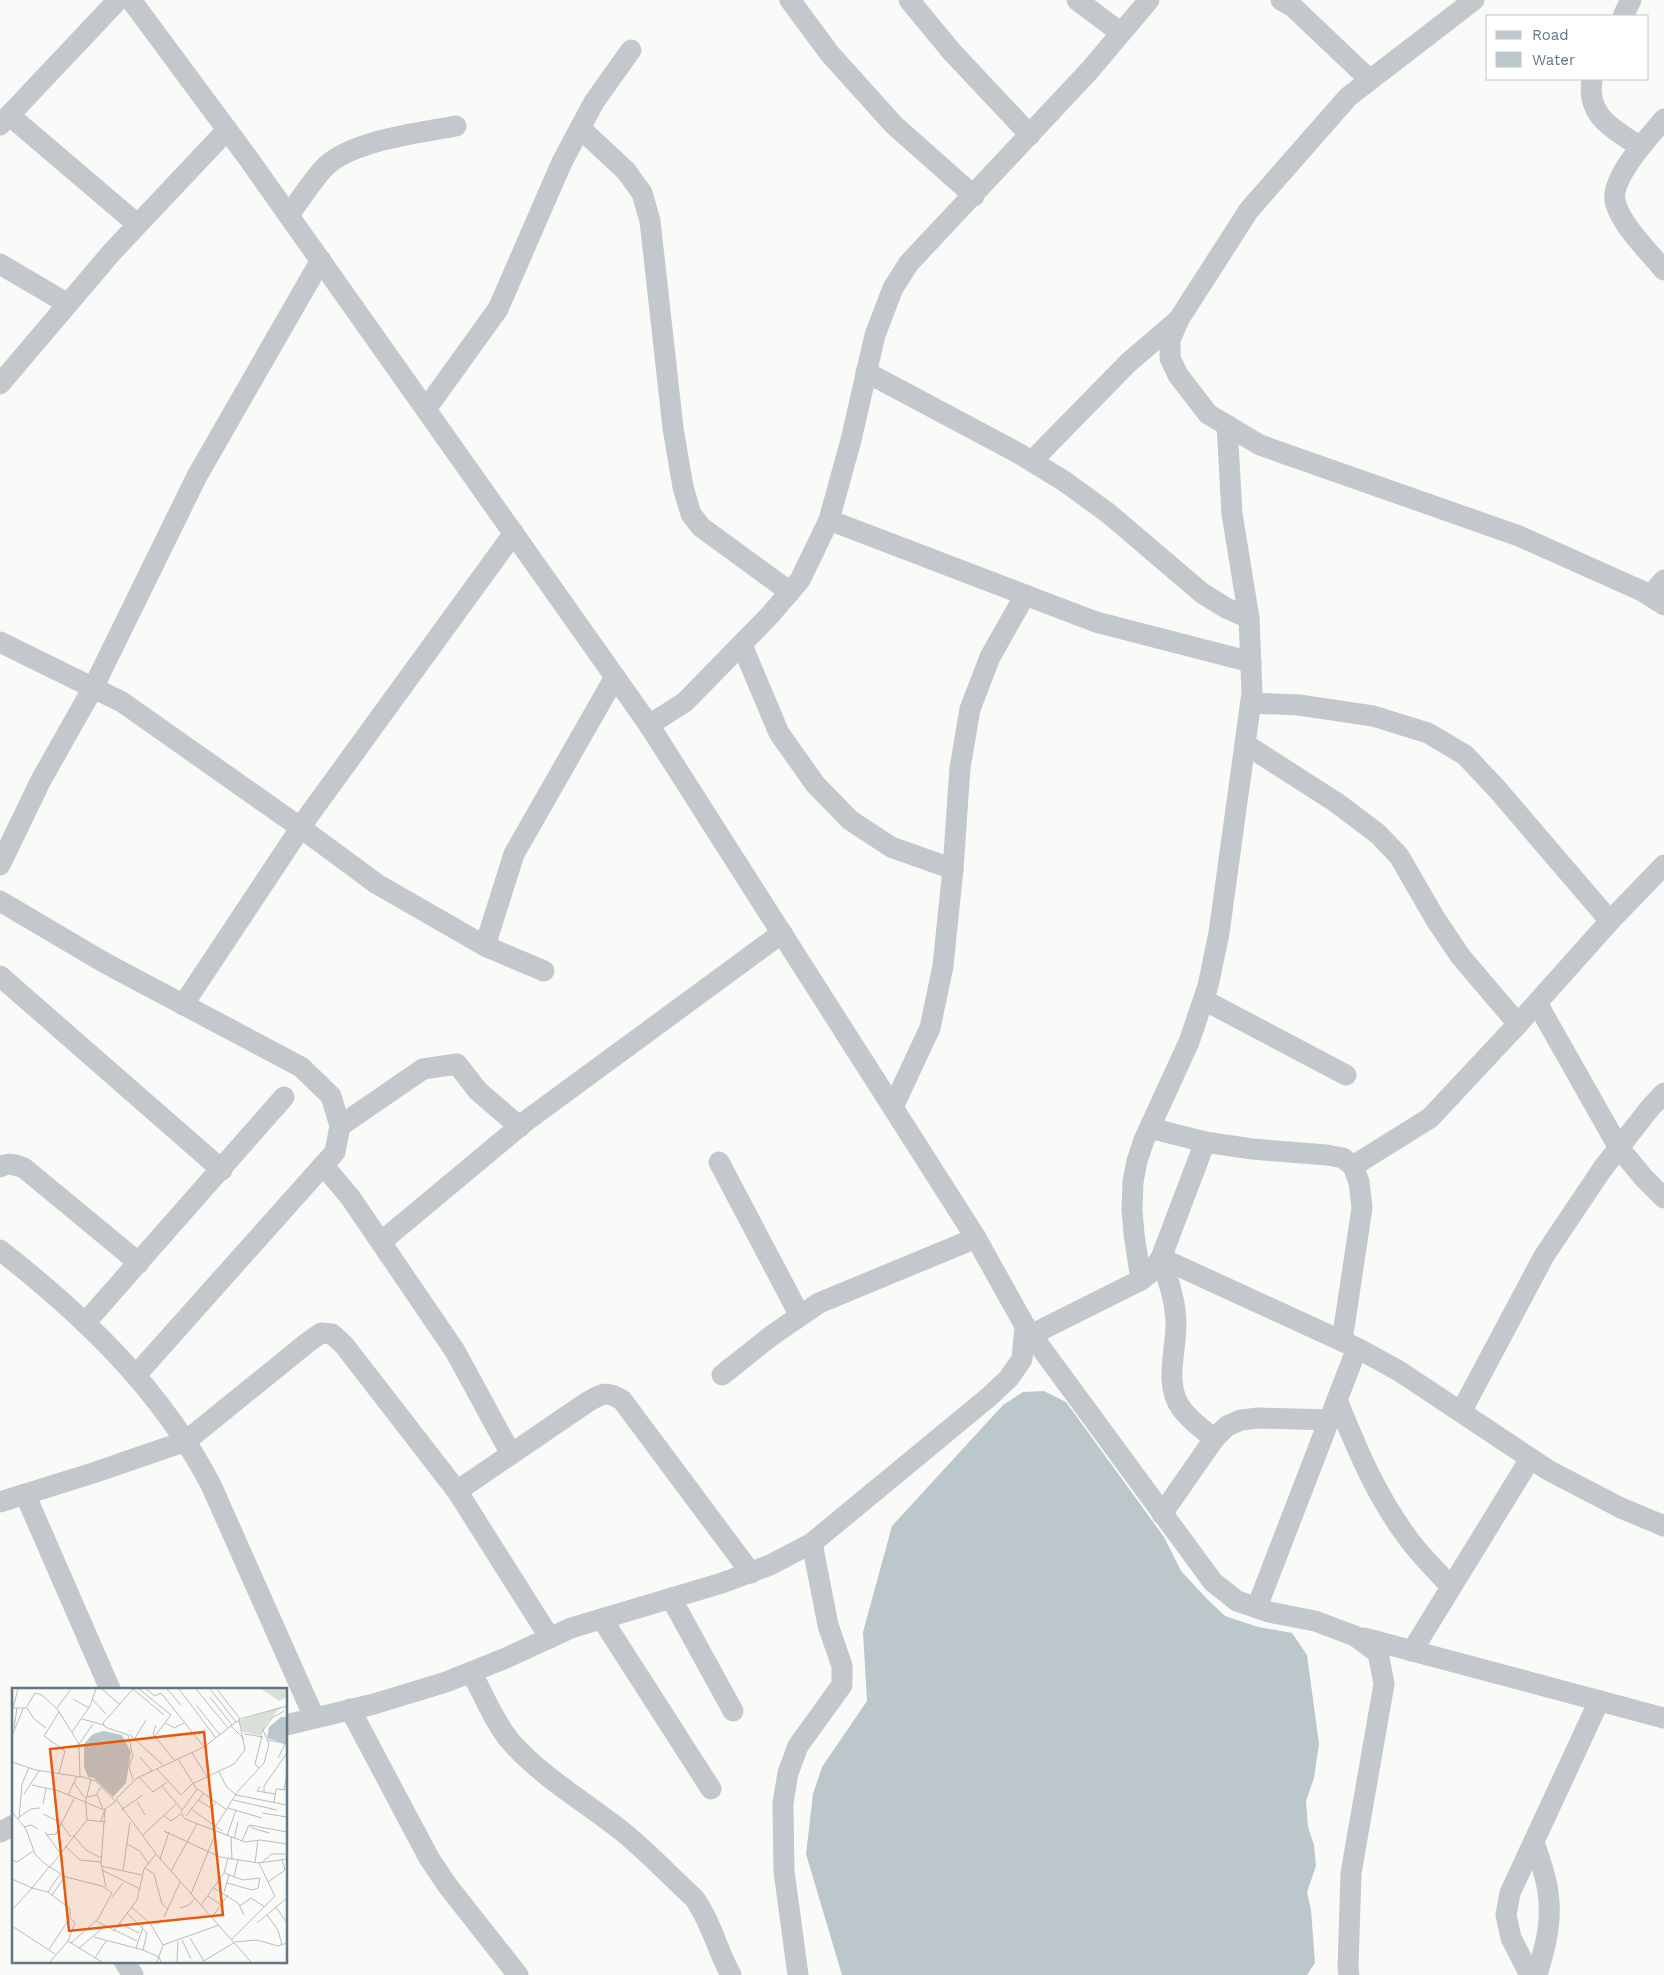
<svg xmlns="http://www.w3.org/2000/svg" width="1664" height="1975" font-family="'Work Sans',sans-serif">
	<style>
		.water { fill: #bbc7cb }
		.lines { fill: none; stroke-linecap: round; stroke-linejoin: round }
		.minor { stroke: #c3c8cc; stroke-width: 21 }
		.inset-road { fill: none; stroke: #b5bdc2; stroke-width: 1 }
		.view { fill: #e8590c; fill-opacity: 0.15; stroke: #e8590c; stroke-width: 2.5 }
		.inset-edge { fill: none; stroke: #657683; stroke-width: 2.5 }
	</style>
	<rect width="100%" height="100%" fill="#fafaf8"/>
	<!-- water -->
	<polygon class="water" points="1044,1391 1066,1402 1164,1537 1181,1571 1207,1599 1225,1616 1258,1627 1292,1633 1307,1655 1319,1744 1314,1778 1306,1801 1308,1827 1314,1845 1316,1866 1307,1892 1311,1910 1315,1963 1307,1975 842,1975 806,1854 813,1794 822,1767 867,1701 863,1632 892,1526 1003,1405 1023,1392"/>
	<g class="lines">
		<!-- minor -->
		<g class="minor">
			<polyline points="131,0 248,158 649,725 976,1238 1025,1326 1022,1359 1009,1378 990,1396 812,1543 770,1565 722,1583 571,1628 506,1658 446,1682 374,1704 286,1725"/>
			<polyline points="790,0 830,54 894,125 974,196"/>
			<polyline points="909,0 952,52 1030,135"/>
			<polyline points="1077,0 1121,33"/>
			<polyline points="1281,0 1293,7 1370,80"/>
			<polyline points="1474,0 1348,97 1249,210 1179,319 1170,340 1170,358 1178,375 1208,414 1260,445 1519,536 1642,591 1664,605"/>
			<polyline points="1623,16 1631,0"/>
			<path d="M1592,79C1586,117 1613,128 1640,147"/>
			<polyline points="9,115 137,224"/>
			<path d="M1664,119C1649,137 1611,177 1615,201C1620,224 1649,252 1664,270"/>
			<polyline points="0,125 118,0"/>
			<polyline points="580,128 626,171 642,193 650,221 673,428 683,487 691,514 701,527 790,592"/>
			<path d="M289,215C300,200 313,179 326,166C354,140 419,133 456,126"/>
			<polyline points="0,264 68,304"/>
			<polyline points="866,372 1018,453 1064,481 1108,513 1202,593 1226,608 1249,618"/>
			<polyline points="0,384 112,252 227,130"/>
			<polyline points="426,409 498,309 562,162 594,102 631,50"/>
			<polyline points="1032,461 1128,363 1177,321"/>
			<polyline points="829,520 1096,622 1251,662"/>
			<polyline points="1650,596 1664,580"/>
			<polyline points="0,642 122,702 301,828 377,884 485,946 544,971"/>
			<polyline points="742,645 779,733 815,784 850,820 891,847 953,869"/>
			<polyline points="1251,703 1299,705 1373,716 1428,733 1465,755 1497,789 1610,921"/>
			<polyline points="649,725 685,702 770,615 800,580 829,520 851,440 875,335 893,288 909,263 1089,71 1149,0"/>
			<polyline points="1245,744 1337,803 1378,834 1399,856 1436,920 1461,957 1518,1024"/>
			<polyline points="0,865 41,780 93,688 197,476 321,260"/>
			<polyline points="0,901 105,963 301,1067 331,1096 340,1126 335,1152 136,1375"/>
			<polyline points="485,946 514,854 615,677"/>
			<polyline points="0,976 222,1170"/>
			<polyline points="1204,1000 1346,1075"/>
			<polyline points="1537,1003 1619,1148 1644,1178 1664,1198"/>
			<polyline points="183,1005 309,815 514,533"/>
			<polyline points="893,1107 930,1028 943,966 953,869 960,768 970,709 990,657 1025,595"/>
			<polyline points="340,1126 423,1069 457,1064 478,1091 520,1127"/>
			<polyline points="1150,1128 1205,1142 1252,1149 1327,1155 1343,1158 1353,1166 1359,1182 1362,1208 1342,1341"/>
			<polyline points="719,1162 800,1316"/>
			<polyline points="323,1165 350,1197 455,1351 511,1454"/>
			<polyline points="1353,1166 1430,1118 1518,1024 1610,921 1664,865"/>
			<path d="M0,1167C8,1162 16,1165 24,1168L139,1263"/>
			<polyline points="381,1242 526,1121 782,933"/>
			<path d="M0,1250C84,1316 161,1389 211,1485L314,1717"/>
			<polyline points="1161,1258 1357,1348 1399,1371 1548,1470 1621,1508 1664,1526"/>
			<path d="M1161,1258C1168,1280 1176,1301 1176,1325C1176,1351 1164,1384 1181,1408C1189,1420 1203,1429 1214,1439"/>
			<polyline points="1141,1280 1134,1234 1132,1210 1133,1182 1137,1161 1144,1140 1189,1042 1208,986 1219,933 1252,693 1249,618 1232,514 1227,425"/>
			<polyline points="85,1323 284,1097"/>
			<polyline points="1025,1326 1213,1582 1237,1601 1269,1612 1315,1621 1355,1636 1378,1653 1384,1684 1351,1873 1348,1968 1349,1975"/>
			<polyline points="1031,1335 1141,1280 1151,1272 1161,1258 1205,1142"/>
			<polyline points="722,1375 771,1336 819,1303 976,1238"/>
			<path d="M1337,1400C1358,1451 1376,1496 1410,1541C1422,1557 1438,1572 1451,1587"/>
			<polyline points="1461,1412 1544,1256 1603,1168 1650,1108 1664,1093"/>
			<path d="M457,1491L586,1403C601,1394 606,1390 622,1400L751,1573"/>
			<polyline points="25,1494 110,1689"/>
			<polyline points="0,1502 93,1473 186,1441 307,1343 321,1333 332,1334 344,1345 457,1491 550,1638"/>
			<polyline points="1162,1514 1214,1439 1227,1426 1241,1420 1258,1418 1329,1420"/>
			<polyline points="671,1598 733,1711"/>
			<polyline points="1257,1607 1357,1348"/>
			<polyline points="602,1619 711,1789"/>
			<polyline points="1364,1638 1664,1718"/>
			<polyline points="1412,1651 1530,1459"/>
			<path d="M471,1672C484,1695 494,1722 511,1742C541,1776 582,1800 618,1828C645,1849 669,1875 694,1898C711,1921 717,1950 731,1975"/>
			<polyline points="350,1709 429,1858 447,1885 518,1975"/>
			<polyline points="0,1832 14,1825"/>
			<path d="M1534,1842C1540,1861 1548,1881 1549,1902C1551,1927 1544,1951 1537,1975"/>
			<polyline points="124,1961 133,1975"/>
			<polyline points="798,1975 784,1871 783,1803 788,1773 798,1746 842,1685 842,1666 828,1625 812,1543"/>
			<polyline points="1530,1975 1511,1938 1506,1915 1510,1893 1599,1701"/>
		</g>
	</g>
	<!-- overview -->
	<g transform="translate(12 1688)">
		<rect width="275" height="275" fill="#fafaf8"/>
		<path d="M249,1H275V9L267,13ZM269,19L254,36L250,48L231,44L226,33Z" fill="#dadfd7"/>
		<path d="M269,29H275V56L255,50L257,39ZM91,43L110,47L119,64L114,95L101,109L82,90L76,89L72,79V56L81,46Z" fill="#bbc7cb"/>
		<path class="inset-road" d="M90,1L107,16M127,1L159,27M134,1L143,8L149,5L192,59M155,1L169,17M167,1L204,50M184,1L216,40M198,1L224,34M205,1L228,31M198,9L220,37M61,11L77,20M80,11L94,26M185,18L208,47M0,20H14L23,5L30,7L46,22L67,56L68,88L84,93L104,114M1,20L6,1M15,20L22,31L34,40M45,20L59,1M70,31L92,37M154,35L162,40L172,35M144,37L141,46L162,72M219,38L232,51M2,40L5,20M60,44L78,18L84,1M117,46L151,77M232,46L251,49M0,48L11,21M143,48L159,27M123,50L134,32M256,52L275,56M67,56L81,36M180,65L195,89M128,69L140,83M266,70L273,56M166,71L184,100L215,122M0,74L24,82L69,89M247,80L243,76L250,48M145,81L169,107L180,96L222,76L233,62L227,32M207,84L214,98L224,107L275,117M47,85L53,63L32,48L47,24M127,89L141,104L155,94M121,92L117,79L121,68L116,47L93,39L91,35L121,1L152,27M62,95L73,110M20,97L47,103L92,122M150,98L170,122M248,98L245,103L263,106M185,101L169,124L173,131L233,154L248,152L275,156M272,101L275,86M252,104V98L275,65M12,106L27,83M85,106L91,122M56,107L65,88M75,109L84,107L89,99M186,112L199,120L204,115M221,112L265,122M125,113L133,127M262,115L264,101L275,102M31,116L34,100M73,116L79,91M74,116L75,132L94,134M93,120L89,175L94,199M216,120L250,130M179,121L210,143M109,122L131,107M0,124L14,141L23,166L33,176L54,189L90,198L100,205L86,231L59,255M250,125L275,129M31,126L48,134L59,149M152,128L159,133L169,126M174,128L191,106M7,129L19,121L28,120M7,131L10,96L17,80M89,133L93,121L103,114M238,137L240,140L257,145M204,138L226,103L252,75L257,56L251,42L261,29L272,23M12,139L19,137L26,141M152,143L208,169L247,175L275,171M33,144L48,165M34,147L44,146L62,111M61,147L74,162L89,170M130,148L164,116M215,148L224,122M219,149L220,171M222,151L226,134M230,153L237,137L275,144M115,156L128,163L136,175M53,158L68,172L89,174M148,171L157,144M0,172L5,174L21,163M243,175L246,152M249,175L260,166H275M89,178L130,187M38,179L75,132M133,180L142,186L150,216L156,221M90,182L128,201M111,182L118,134M159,183L185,136M212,185L231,192L248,190M222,189L226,172M0,191L20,200L37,179M256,194L273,182L270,172M215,195L240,202L246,200L248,190M202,200L226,215L232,227M36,204L48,186M212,204L217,187M179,206L204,144M40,207L53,188M196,208L209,217M100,209L111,195M189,217L212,185L216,170M228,218L239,210L253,219M119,219L138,235L151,257M264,219L275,235M168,220L177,217L183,210M0,222L20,200L36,204L58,221V230L37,261M115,225L135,245L131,262M255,227L266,242L270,257M152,229L168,194M200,229L216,207M84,233L125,253M107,235L127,245M245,235L275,210M0,238L43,266M101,244L125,212L132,181L144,166M82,249L131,262L147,269L149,274M178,250L192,273M220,251L263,208L247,175M170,252L179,271M56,253L63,235L58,230M67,260L92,239M124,260L131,239M83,270L94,253M38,274L56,253L90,274M145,274L151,257L207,237M165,274L166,253M190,274L223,254L245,252L266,258L275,255M239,274L144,166L104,111L125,90L192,59L228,31L275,18"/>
		<path class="view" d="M192,44L211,227L57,243L38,61Z"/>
		<rect width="275" height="275" class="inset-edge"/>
	</g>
	<!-- legend -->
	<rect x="1486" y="15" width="162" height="65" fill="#ffffff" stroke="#c1c8cd"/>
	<rect x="1496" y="31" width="25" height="8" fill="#c3c8cc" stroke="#c1c8cd"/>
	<text x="1532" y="40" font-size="15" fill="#657683">Road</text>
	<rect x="1496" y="52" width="25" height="15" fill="#bbc7cb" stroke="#c1c8cd"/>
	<text x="1532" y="65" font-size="15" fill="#657683">Water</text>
</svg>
